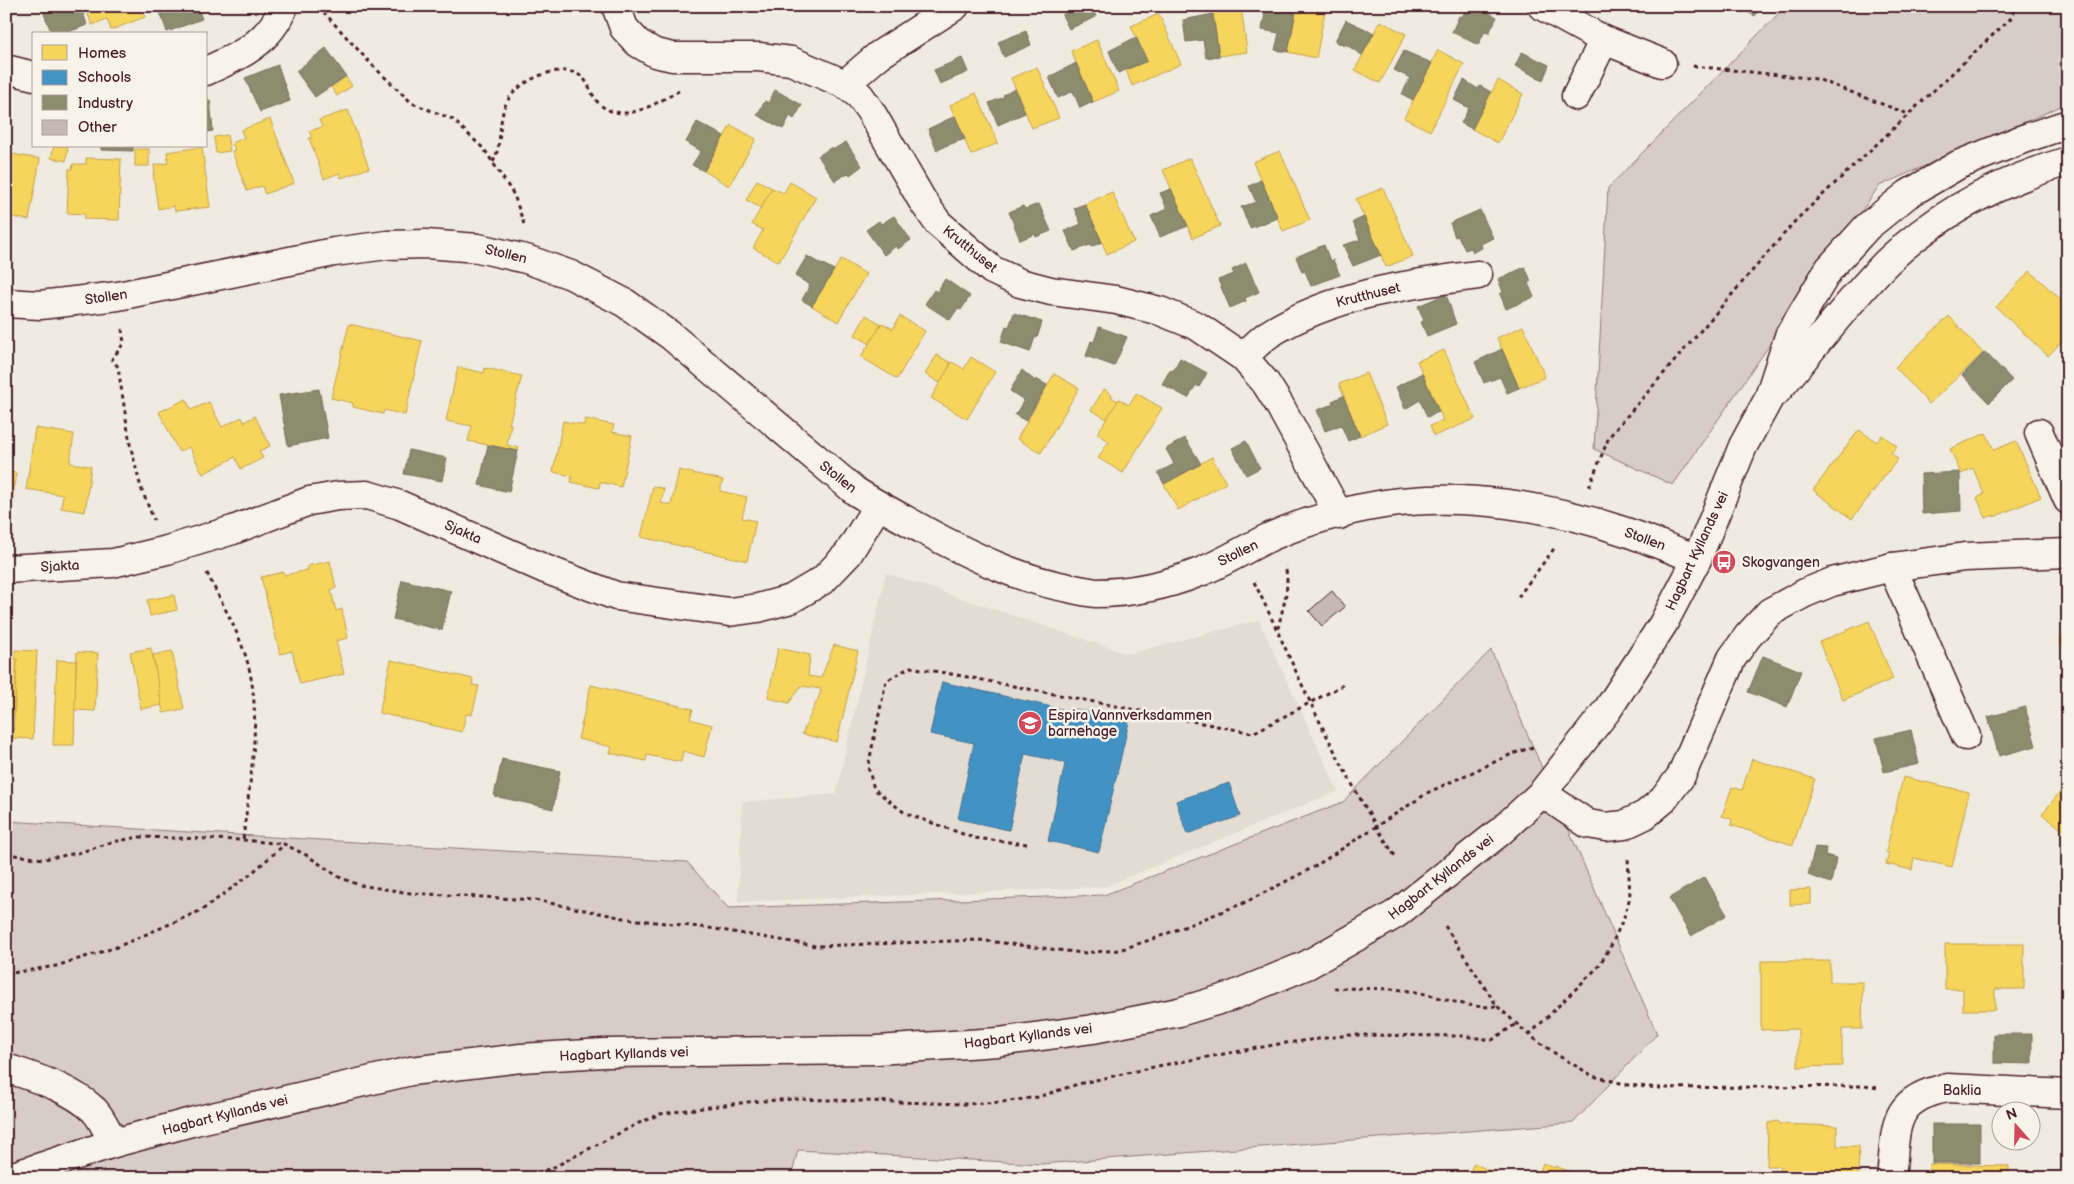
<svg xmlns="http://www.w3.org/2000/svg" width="2074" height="1184" font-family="'Balsamiq Sans',sans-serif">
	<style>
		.built { fill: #e3dcd2 }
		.green { fill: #d8cdc6; stroke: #917678 }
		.homes { fill: #f6d55c; stroke: #c29e4d }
		.schools { fill: #4393c3; stroke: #457095 }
		.industry { fill: #8c8c6e; stroke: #786b5a }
		.building { fill: #c6b8b3; stroke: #4a1f2b }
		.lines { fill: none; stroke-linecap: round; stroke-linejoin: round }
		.minor-casing { stroke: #4a1f2b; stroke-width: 31 }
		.path { stroke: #4a1f2b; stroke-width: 3; stroke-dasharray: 4 4; stroke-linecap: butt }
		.minor { stroke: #f7f3e8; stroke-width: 28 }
		.labels { text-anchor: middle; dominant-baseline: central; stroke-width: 5; stroke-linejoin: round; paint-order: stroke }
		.street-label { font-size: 14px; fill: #4a1f2b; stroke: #f7f3e8 }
		.poi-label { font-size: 14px; fill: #4a1f2b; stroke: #f7f3e8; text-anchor: start }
	</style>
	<rect width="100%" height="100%" fill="#f0ebe0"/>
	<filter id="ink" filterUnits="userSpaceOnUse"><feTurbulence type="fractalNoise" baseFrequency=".02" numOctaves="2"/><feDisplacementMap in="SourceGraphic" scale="10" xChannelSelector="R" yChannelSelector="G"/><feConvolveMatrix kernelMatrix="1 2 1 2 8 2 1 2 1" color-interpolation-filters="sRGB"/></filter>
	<g filter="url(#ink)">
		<!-- built -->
		<polygon class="built" points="886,573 1128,654 1259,620 1338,791 1104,887 738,902 742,802 836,794"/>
		<!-- green -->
		<g class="green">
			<polygon points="1786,6 2068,6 2068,103 1879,186 1673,485 1594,449 1608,188"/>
			<polygon points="1491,650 1657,1034 1573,1123 1041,1164 798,1150 791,1178 6,1178 6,821 687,862 728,908 1104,895 1343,802"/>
		</g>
		<!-- homes -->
		<g class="homes">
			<polygon points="85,6 141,6 145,17 111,30 107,19 92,25"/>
			<polygon points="1211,6 1241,6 1247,52 1219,56"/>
			<polygon points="1297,6 1326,6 1316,58 1288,52"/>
			<polygon points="1159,14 1181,64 1132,86 1126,70 1147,61 1131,26"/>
			<polygon points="1380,21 1406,34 1380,83 1355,70"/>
			<polygon points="1097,40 1119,91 1093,102 1071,51"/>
			<polygon points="1438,50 1464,64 1430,131 1404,118"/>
			<polygon points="1037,67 1059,118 1032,128 1011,78"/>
			<polygon points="346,77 352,86 337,96 331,87"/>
			<polygon points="1498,80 1523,94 1498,143 1472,129"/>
			<polygon points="976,93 998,143 971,155 950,105"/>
			<polygon points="348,110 369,168 341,178 339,173 324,179 309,138 312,138 309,131 322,127 319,120"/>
			<polygon points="270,119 294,183 265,194 262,186 247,191 232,151 235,150 232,143 244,138 241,130"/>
			<polygon points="731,125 756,139 729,186 704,171"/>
			<polygon points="227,135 230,151 216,153 214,137"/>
			<polygon points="54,146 68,146 66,161 51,158"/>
			<polygon points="202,147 210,207 175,211 174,206 158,209 153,173 155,173 154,165 168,163 167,152"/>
			<rect x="135" y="149" width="14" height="17"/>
			<polygon points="1280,151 1310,220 1283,231 1253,162"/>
			<polygon points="6,153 40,159 29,220 6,216"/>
			<polygon points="86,158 121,159 119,220 84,219 85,214 67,213 69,169 72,169 73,164 86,164"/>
			<polygon points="1190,158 1220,226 1193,238 1163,170"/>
			<polygon points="757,180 772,188 761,208 746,200"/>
			<polygon points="790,182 816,197 779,262 753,248 763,230 752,224 772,188 784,193"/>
			<polygon points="1383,188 1413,256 1386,267 1356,199"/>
			<polygon points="1112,192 1134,242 1107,254 1085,204"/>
			<polygon points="841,259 866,274 838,322 812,306"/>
			<polygon points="2030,271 2068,306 2068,344 2063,340 2048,356 1996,307"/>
			<polygon points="866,315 881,324 870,344 855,335"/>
			<polygon points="900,316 925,331 897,379 861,357 882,323 893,329"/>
			<polygon points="1949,316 1983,353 1929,404 1895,367"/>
			<polygon points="349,324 422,341 405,415 384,410 383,414 353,407 353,403 331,398"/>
			<polygon points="1523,326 1545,377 1519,388 1497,338"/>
			<polygon points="1444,350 1475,419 1434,436 1430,426 1443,420 1417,361"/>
			<polygon points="937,355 951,363 940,383 925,374"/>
			<polygon points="971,357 995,372 967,419 931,398 952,362 964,369"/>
			<polygon points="458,367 484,373 485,368 522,376 509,424 511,424 507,445 519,448 518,451 468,441 472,426 446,421"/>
			<polygon points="1366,373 1387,424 1360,436 1339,384"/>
			<polygon points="1054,374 1079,388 1041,453 1017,439"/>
			<polygon points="1104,389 1112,395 1111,397 1118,401 1107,419 1091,410"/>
			<polygon points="1136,393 1162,408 1123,473 1098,458 1109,441 1097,434 1119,399 1129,405"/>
			<polygon points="186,399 191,410 209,402 222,427 242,417 244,422 255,416 270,446 259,451 263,458 241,469 235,457 203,474 189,447 179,452 159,412"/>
			<polygon points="585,419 614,425 612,432 632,436 621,487 600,482 599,488 571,482 572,476 553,472 563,421 584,425"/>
			<polygon points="35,428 74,434 70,463 91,466 85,512 61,508 63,495 26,489"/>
			<polygon points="1859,430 1877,442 1882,435 1897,446 1891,453 1898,459 1852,519 1813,490"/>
			<polygon points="1986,433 1994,450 2016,441 2041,497 1994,517 1994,515 1986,518 1977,498 1984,494 1973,468 1961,474 1950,449"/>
			<polygon points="1212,457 1226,483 1178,510 1164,484"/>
			<polygon points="679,470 723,480 720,491 747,497 742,518 756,521 747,561 641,537 653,486 664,489 661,503 671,505"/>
			<polygon points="6,471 16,473 10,518 6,518"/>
			<polygon points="330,561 336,588 331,590 336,611 342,609 348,638 336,641 344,674 300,684 292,651 280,654 261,577 284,572 285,575 308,570 307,566"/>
			<polygon points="174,595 177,610 150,616 147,600"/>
			<polygon points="1869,621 1893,679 1843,700 1819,642"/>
			<polygon points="2068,629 2068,649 2059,643"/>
			<polygon points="834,645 858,651 837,742 802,734 820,694 821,689 801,686 789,703 768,698 778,648 810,655 808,676 821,678"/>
			<polygon points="151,648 163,705 141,709 130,652"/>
			<polygon points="15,650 37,651 33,739 13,738 17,659 15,659"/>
			<polygon points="172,651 184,709 163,713 153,655"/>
			<polygon points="77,652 98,653 95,711 74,710"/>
			<polygon points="6,658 17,659 14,716 6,716"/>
			<polygon points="57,660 76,661 74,745 53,745"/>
			<polygon points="391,660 473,679 472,685 479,686 472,715 466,714 462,732 379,713"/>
			<polygon points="591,685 693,709 690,719 712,725 704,757 683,751 681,762 647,755 646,761 610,753 612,747 578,739"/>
			<polygon points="1752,759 1815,779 1793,845 1731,825 1732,819 1722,816 1732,787 1742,790"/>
			<polygon points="1903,777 1969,792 1952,867 1914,858 1912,870 1886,864 1889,853 1886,852"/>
			<polygon points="2068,782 2068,834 2042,814"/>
			<polygon points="1811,889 1811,904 1790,905 1790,890"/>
			<polygon points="1945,944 2024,944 2024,989 1995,989 1995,1010 1963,1010 1963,989 1945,989"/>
			<polygon points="1761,961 1830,961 1830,982 1863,982 1862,1029 1842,1029 1842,1066 1798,1067 1798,1029 1761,1030"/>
			<polygon points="1778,1121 1780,1124 1837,1126 1837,1146 1859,1146 1858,1178 1779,1178 1780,1166 1767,1166 1768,1123"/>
			<polygon points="1474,1163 1503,1178 1467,1178"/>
			<polygon points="1543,1163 1554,1168 1555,1166 1576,1174 1574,1178 1544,1178 1538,1176"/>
			<polygon points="1929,1164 2009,1166 2009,1178 1929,1178"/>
		</g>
		<!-- schools -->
		<g class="schools">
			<polygon points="942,682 1074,712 1074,709 1129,722 1099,852 1048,841 1065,764 1063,762 1025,754 1009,830 958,819 974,743 930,734"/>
			<polygon points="1229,783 1240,816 1187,834 1176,801"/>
		</g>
		<!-- industry -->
		<g class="industry">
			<polygon points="41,6 81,6 87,25 63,34 52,34"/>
			<polygon points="158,6 197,6 202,19 167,32"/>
			<polygon points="1081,6 1092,6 1096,17 1069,29 1062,15"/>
			<polygon points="1468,6 1475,6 1497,17 1489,33 1485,31 1478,45 1452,32 1459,16 1462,17"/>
			<polygon points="1736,6 1760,6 1755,16"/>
			<polygon points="1266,7 1283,12 1283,9 1296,11 1288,52 1275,50 1279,33 1262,30"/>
			<polygon points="1213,14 1219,56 1206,58 1203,40 1186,42 1183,20"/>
			<polygon points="1346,20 1374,33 1362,55 1345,44 1344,46 1335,41"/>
			<polygon points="1026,31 1031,45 1004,57 998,42"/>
			<polygon points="1136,37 1147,61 1118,73 1109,51"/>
			<polygon points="326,48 346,76 315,97 296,71"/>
			<polygon points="1404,51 1432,63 1413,100 1402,94 1410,78 1394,70"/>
			<polygon points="1522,52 1549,65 1543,80 1515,66"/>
			<polygon points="962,58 968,72 940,84 934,70"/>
			<polygon points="1076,63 1093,102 1080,108 1073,91 1058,98 1049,77"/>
			<polygon points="278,65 290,101 260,112 245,78"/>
			<polygon points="1464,80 1478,89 1480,86 1491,92 1472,129 1461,123 1469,108 1454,100"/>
			<polygon points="1015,89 1025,113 998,125 989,103 1004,97 1003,95"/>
			<polygon points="775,90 802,105 794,119 790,116 783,129 757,115 765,101 768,103"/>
			<polygon points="206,100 210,100 213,131 206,132"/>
			<polygon points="955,116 965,139 945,146 937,151 928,129"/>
			<polygon points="697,122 724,136 704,171 692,165 701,151 686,142"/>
			<polygon points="846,142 862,166 850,175 848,173 835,181 818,156 832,147 834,149"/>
			<polygon points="101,146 133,146 133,151 101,150"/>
			<polygon points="1261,180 1278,218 1250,228 1241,207 1256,202 1249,186"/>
			<polygon points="1171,189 1188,226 1160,237 1151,216 1167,209 1160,193"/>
			<polygon points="1039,204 1051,231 1036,237 1035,234 1020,240 1009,212 1023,206 1025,209"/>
			<polygon points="1085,204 1102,242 1091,247 1090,245 1074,251 1065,231 1081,224 1074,208"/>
			<polygon points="1480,210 1493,238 1481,244 1482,248 1473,252 1471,248 1465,250 1458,236 1455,237 1450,223"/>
			<polygon points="894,216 911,240 898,249 896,246 884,255 866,230 879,221 881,224"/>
			<polygon points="1364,217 1381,255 1353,266 1343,245 1360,240 1353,222"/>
			<polygon points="1324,245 1330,261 1333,260 1340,275 1311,286 1305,271 1302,272 1296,257"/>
			<polygon points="807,256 822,265 823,264 834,270 812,306 802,300 810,285 795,276"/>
			<polygon points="1246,263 1259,292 1245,298 1246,301 1230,308 1218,280 1234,274 1232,270"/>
			<polygon points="1525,267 1531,281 1528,283 1534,297 1506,309 1500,294 1503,292 1498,279"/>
			<polygon points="945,279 970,296 961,310 958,308 950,320 925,304 934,290 937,292"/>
			<polygon points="1446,294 1456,324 1427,336 1421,322 1424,321 1418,306"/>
			<polygon points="1014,313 1042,322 1037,338 1035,337 1030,352 1001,342 1006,326 1009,327"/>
			<polygon points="1099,327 1127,337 1114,366 1086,356 1091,341 1094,342"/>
			<polygon points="1502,349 1519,388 1507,393 1500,377 1484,383 1475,362"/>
			<polygon points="1985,352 2012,380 1989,403 1962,375"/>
			<polygon points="1180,358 1207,373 1199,387 1196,385 1188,398 1162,384 1170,370 1173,371"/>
			<polygon points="1022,370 1035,381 1036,379 1047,385 1026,421 1015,415 1024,400 1010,391"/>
			<polygon points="1422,373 1439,412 1427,417 1420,400 1405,409 1396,387"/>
			<polygon points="319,389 328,438 288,446 279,395"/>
			<polygon points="1343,396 1360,436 1348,441 1341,425 1325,431 1317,410 1333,404 1332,401"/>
			<polygon points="1185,438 1201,464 1164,484 1158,473 1174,464 1166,449"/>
			<polygon points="1246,441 1260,468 1246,475 1232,448"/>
			<polygon points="488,445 518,451 509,492 479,485"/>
			<polygon points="409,450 447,458 442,481 404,474"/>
			<polygon points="1960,472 1961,511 1922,514 1921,474"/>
			<polygon points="402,580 451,591 442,630 393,619"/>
			<polygon points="1763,656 1801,671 1787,707 1748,692"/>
			<polygon points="2025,707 2036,746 1999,756 1988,717"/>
			<polygon points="1911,730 1919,764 1884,772 1876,738"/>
			<polygon points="502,759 560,771 553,809 494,796"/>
			<polygon points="1815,847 1826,848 1825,855 1836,858 1831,883 1808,875"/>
			<polygon points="1705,877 1727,915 1691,936 1669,898"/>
			<polygon points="2068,895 2068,916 2063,896"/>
			<polygon points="1994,1034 2032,1034 2032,1064 1994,1063"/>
			<rect x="1932" y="1124" width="48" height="39"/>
		</g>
		<!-- building -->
		<polygon class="building" points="1332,591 1345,607 1322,626 1309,611"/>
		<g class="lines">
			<!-- minor casing -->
			<g class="minor-casing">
				<g id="minor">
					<polyline points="616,6 624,28 638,43 655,53 673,57 759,57 791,61 845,84 860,96 871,112 922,200 938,223 992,270 1020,283 1051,291 1116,300 1160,311 1197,326 1243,357 1265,382 1279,404 1339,515"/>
					<polyline points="1542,6 1604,40 1662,63"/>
					<polyline points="6,69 34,76"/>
					<path d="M206,71C240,56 269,43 284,6"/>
					<polyline points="845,84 879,55 955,6"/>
					<polyline points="1576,96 1604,40"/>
					<path d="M6,303L40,305L118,296L334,252L387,245L426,244L478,248L526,259L571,275L625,303L670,335L855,491C879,506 904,519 929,533C974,557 1019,579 1069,588C1078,590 1087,592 1096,593C1131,593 1167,585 1200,572C1225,562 1248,547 1272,536C1307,521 1346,510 1384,504C1463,492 1550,506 1626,532C1650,540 1673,550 1697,559"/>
					<path d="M1243,357C1252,349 1260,340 1269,334C1331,295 1407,284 1478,275"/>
					<path d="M1776,392C1813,349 1847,302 1887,262C1938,213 2001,181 2068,161"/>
					<polyline points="2039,433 2068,500"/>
					<polyline points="1892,567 1966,736"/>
					<polyline points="6,569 113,563 167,550 233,530 309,501 338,496 367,495 400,505 545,569 616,596 729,612 758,608 791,599 823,580 848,554 878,505"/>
					<polyline points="1542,793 1588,824 1606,827 1624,825 1645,815 1663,800 1681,776 1732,658 1748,636 1770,612 1805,593 1832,582 1892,567 1965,557 2068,553"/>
					<path d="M6,1068C36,1078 70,1088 94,1110C102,1118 108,1133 114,1143"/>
					<polyline points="7,1178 114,1143 195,1121 411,1071 521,1058 604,1053 877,1050 998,1042 1093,1029 1179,1012 1232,996 1307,965 1396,914 1501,831 1542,793 1608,709 1663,624 1697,559 1743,446 1768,400 1789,336 1829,269 1867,227 1908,194 1958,165 2023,139 2068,124"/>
					<path d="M1891,1178C1897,1129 1889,1099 1947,1088L2068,1094"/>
				</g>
			</g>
			<!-- path -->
			<g class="path">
				<polyline points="318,6 372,65 412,103 452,119 484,149 514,195 524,224"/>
				<polyline points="1693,66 1817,79 1908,114"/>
				<path d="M493,162C504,141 496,116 510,97C523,79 562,61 582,77C593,87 590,103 611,111C634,119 659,101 679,91"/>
				<polyline points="122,329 124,343 112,359 118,367 130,444 141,488 154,520"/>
				<polyline points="1589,487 1609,437 1796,220 2011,18 2015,6"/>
				<path d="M207,573C222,604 241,635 249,668C262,724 249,784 243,840"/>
				<path d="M1254,582C1280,634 1302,688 1329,740C1349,780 1371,819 1395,856"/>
				<polyline points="1518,597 1556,546"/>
				<path d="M1278,629C1282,608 1291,588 1285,566"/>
				<polyline points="1027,844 974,838 905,813 874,789 868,767 886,681 910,667 957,675 1253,733 1345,684"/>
				<polyline points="6,854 44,859 78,853 112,842 139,837 243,840 284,844 308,856 339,877 359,885 410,893 535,900 629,919 709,928 816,946 979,940 1082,953 1119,950 1156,938 1246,902 1314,867 1429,792 1512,754 1536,746"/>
				<polyline points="1445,926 1497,1006 1529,1035 1559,1056 1593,1076 1628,1085 1659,1088 1864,1086 1879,1088"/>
				<polyline points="6,974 56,966 117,947 202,910 247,877 284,845"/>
				<path d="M1334,988C1361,989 1390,987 1416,992C1443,997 1470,1010 1497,1006"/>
				<polyline points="1529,1035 1598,967 1612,944 1624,917 1630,897 1628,857"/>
				<polyline points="522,1178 552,1168 637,1124 660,1114 702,1108 748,1102 794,1099 966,1104 1002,1102 1038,1097 1078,1084 1158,1066 1279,1044 1350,1035 1463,1036 1492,1040 1516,1024"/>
			</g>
			<!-- minor -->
			<use href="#minor" class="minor"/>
		</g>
	</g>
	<!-- icons -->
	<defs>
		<g id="bus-disc" transform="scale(1.25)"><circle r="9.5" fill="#d1495b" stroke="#f7f3e8"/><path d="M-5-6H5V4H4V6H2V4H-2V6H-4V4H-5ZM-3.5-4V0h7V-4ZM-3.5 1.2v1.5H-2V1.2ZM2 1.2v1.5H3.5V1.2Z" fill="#fff"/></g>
		<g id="school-disc" transform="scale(1.25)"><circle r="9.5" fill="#d1495b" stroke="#f7f3e8"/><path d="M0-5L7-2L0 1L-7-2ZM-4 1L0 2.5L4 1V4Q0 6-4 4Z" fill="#fff"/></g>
	</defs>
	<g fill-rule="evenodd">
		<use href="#bus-disc" x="1724" y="562"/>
		<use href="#school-disc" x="1030" y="723"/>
	</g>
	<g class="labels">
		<!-- street labels -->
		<g class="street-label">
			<text transform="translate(970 249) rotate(39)">Krutthuset</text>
			<text transform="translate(506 254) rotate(14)">Stollen</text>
			<text transform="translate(1368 295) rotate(-14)">Krutthuset</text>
			<text transform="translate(106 297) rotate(-8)">Stollen</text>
			<text transform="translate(838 477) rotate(38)">Stollen</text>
			<text transform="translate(463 532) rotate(24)">Sjakta</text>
			<text transform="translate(1645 539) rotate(20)">Stollen</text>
			<text transform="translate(1697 551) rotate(-65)">Hagbart Kyllands vei</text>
			<text transform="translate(1238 553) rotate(-26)">Stollen</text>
			<text transform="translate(60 566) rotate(-3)">Sjakta</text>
			<text transform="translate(1441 877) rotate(-38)">Hagbart Kyllands vei</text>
			<text transform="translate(1028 1036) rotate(-7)">Hagbart Kyllands vei</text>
			<text transform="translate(624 1054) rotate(-2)">Hagbart Kyllands vei</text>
			<text x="1962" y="1090">Baklia</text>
			<text transform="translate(225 1115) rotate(-14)">Hagbart Kyllands vei</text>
		</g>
		<!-- poi labels -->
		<g class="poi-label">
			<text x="1742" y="562">Skogvangen</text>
			<text x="1048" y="715">Espira Vannverksdammen<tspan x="1048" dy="16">barnehage</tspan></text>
		</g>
	</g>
	<!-- margin -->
	<rect width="2074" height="1184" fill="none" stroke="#f7f3e8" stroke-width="25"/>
	<rect x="12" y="12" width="2049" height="1159" fill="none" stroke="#4a1f2b" stroke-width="2" filter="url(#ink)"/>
	<!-- legend -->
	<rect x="32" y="32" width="175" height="115" fill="#f7f3e8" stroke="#b29e9c"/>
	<rect x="42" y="45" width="25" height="15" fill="#f6d55c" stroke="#b29e9c"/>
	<text x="78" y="58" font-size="15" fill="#4a1f2b">Homes</text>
	<rect x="42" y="70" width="25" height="15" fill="#4393c3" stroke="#b29e9c"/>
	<text x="78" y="82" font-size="15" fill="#4a1f2b">Schools</text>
	<rect x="42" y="95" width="25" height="15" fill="#8c8c6e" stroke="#b29e9c"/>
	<text x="78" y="108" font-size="15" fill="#4a1f2b">Industry</text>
	<rect x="42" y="120" width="25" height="15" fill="#c6b8b3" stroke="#b29e9c"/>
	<text x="78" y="132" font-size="15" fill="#4a1f2b">Other</text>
	<!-- north arrow -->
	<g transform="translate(2016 1126) rotate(340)"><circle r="24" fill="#f7f3e8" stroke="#b29e9c"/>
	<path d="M0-4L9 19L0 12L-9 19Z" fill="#d1495b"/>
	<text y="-8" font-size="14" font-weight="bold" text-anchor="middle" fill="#4a1f2b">N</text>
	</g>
</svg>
